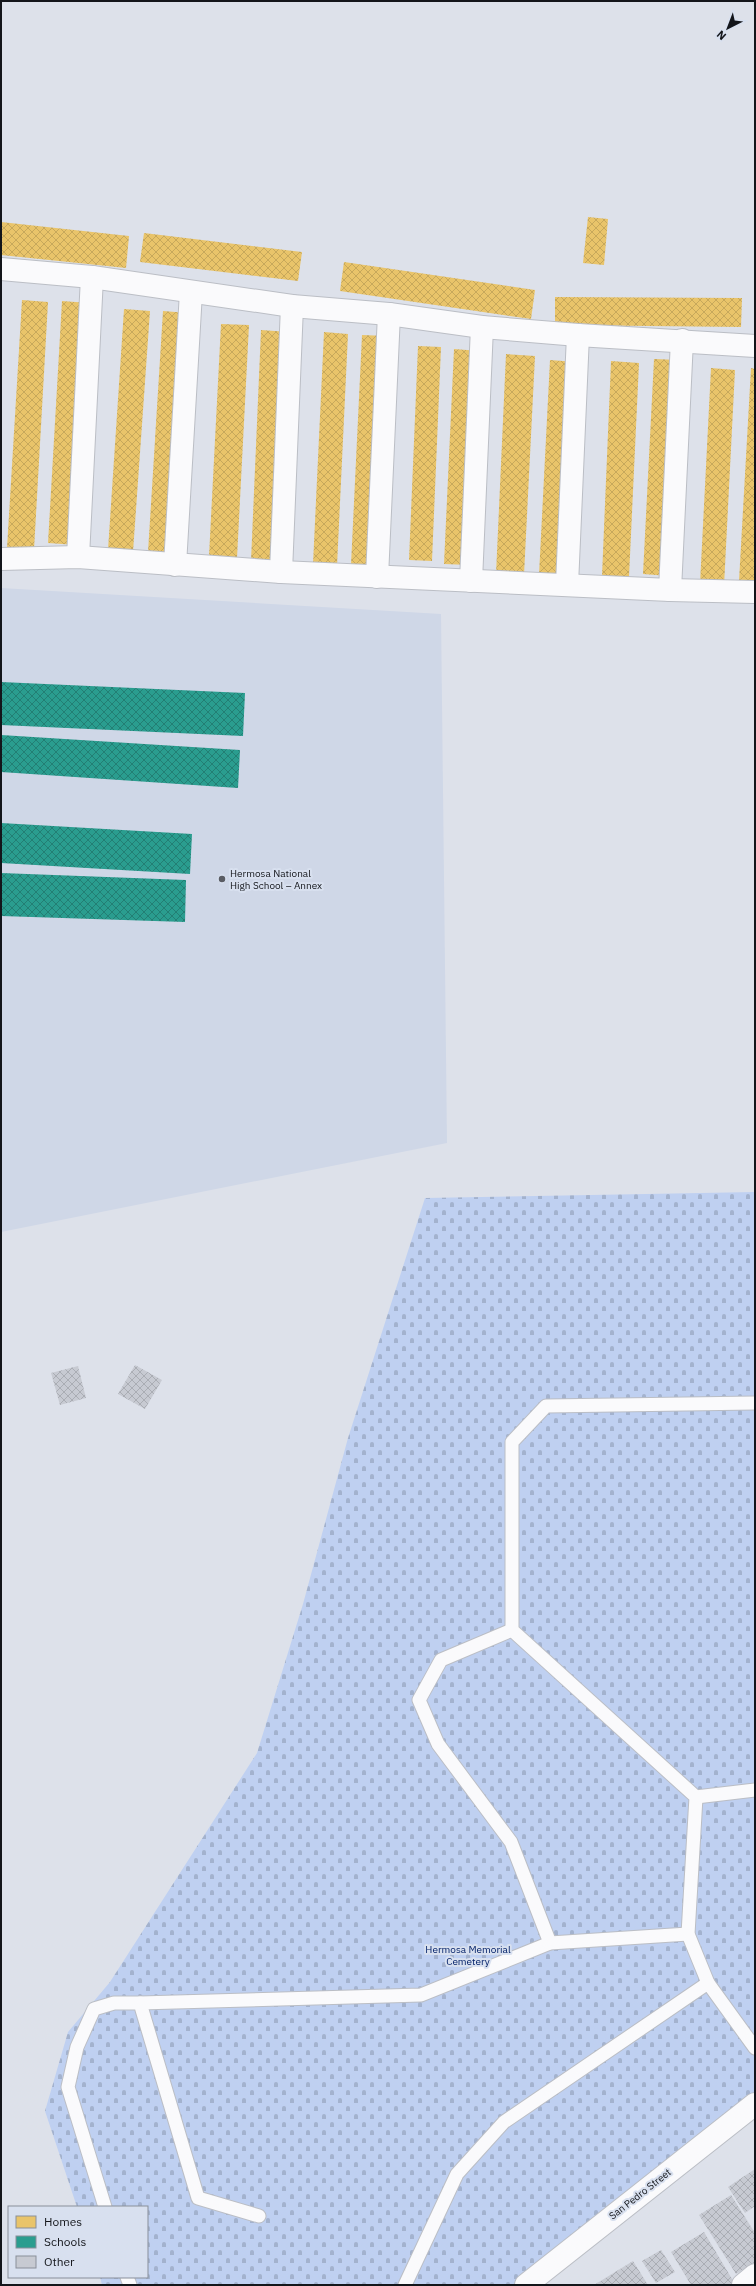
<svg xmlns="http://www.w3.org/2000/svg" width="756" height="2286" font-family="'IBM Plex Sans',sans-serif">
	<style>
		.built { fill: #cfd7e7 }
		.cemetery { fill: url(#cemetery-stones) }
		.homes { fill: url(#homes-cross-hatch) }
		.schools { fill: url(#schools-cross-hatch) }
		.building { fill: url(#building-cross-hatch) }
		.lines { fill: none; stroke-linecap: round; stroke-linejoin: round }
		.lane-casing { stroke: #bbbec5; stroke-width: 15 }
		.street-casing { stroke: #bbbec5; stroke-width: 24 }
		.lane { stroke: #fafafc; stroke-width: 13 }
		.street { stroke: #fafafc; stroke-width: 22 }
		.poi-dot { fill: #5a5c63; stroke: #d8e0ef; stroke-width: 1.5 }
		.labels { text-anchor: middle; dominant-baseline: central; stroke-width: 4; stroke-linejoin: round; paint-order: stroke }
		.poi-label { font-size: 10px; fill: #13151a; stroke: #d8e0ef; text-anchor: start }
		.park-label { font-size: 10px; fill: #022068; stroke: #d8e0ef }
		.street-label { font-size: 10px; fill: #13151a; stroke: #d8e0ef }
	</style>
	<defs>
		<pattern id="cemetery-stones" width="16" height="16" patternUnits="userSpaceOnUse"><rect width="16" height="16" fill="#bfd0f1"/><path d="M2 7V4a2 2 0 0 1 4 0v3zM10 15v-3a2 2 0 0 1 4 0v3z" fill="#a3b2ce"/></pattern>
		<pattern id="homes-cross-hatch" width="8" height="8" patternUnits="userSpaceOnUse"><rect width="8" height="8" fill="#e9c46a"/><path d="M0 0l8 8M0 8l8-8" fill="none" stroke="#c7a85b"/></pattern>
		<pattern id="schools-cross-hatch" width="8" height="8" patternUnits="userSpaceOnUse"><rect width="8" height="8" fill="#2a9d8f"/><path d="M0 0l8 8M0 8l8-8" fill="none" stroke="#237f74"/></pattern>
		<pattern id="building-cross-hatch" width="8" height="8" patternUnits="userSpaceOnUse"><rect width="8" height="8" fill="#c7cad2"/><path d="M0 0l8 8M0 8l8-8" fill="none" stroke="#aaadb4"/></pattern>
	</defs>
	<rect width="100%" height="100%" fill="#dde1ea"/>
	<!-- built -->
	<polygon class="built" points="1,588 441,614 447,1143 1,1232"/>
	<!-- cemetery -->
	<polygon class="cemetery" points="755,1192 755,2092 513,2285 102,2285 100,2277 147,2277 147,2207 77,2207 45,2111 68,2032 110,1982 257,1753 303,1604 348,1438 425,1198"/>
	<!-- homes -->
	<g class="homes">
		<polygon points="588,217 608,219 604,265 583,263"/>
		<polygon points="1,222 129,236 126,268 1,255"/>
		<polygon points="144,233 302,252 298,281 140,262"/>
		<polygon points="344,262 535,290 531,319 340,291"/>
		<polygon points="555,297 742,298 741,327 555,325"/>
		<polygon points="22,300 48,302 34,550 7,548"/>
		<polygon points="62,301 89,303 76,545 48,543"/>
		<polygon points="124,309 150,311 133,552 108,550"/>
		<polygon points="163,311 188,313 174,554 148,552"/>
		<polygon points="221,324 249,325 237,558 209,556"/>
		<polygon points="261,330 289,332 280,562 251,561"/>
		<polygon points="324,332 348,334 337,566 313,564"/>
		<polygon points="362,335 387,336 377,566 351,565"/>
		<polygon points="418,346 441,347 432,561 409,560"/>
		<polygon points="454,349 480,351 470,565 444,564"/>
		<polygon points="506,354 535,356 524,575 496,574"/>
		<polygon points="654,359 680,360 669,576 643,574"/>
		<polygon points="550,360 576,362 565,576 539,575"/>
		<polygon points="611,361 639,363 629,577 602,576"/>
		<polygon points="711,368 735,370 724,586 700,584"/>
		<polygon points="751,368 755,369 755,582 739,581"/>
	</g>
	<!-- schools -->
	<g class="schools">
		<polygon points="1,682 245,693 243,736 1,725"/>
		<polygon points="1,735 240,750 238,788 1,772"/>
		<polygon points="1,823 192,834 190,874 1,863"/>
		<polygon points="1,873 186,880 185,922 1,916"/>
	</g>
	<!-- building -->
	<g class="building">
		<polygon points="135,1365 162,1380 145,1409 118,1394"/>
		<polygon points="78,1366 86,1398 60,1405 51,1373"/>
		<polygon points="755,2169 755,2206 745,2213 728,2187"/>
		<polygon points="731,2195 755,2233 755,2262 736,2274 699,2215"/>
		<polygon points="704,2232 735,2284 733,2285 691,2285 671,2252"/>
		<polygon points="661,2250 675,2272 656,2283 642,2261"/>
		<polygon points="633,2261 648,2285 594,2285"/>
	</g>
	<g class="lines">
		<!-- lane casing -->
		<g class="lane-casing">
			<g id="lane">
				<polyline points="512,1630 441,1660 419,1700 438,1744 511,1842 550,1943"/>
				<polyline points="696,1797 755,1790"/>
				<polyline points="708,1983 688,1934 696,1797 512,1630 512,1442 546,1406 755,1403"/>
				<polyline points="140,2003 421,1995 550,1943 688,1934"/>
				<polyline points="105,2207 68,2087 77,2047 94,2009 114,2003 140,2003 198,2198 259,2216"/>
				<polyline points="127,2277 130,2285"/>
				<polyline points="405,2285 457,2174 504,2122 708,1983 755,2048"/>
			</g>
		</g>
		<!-- street casing -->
		<g class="street-casing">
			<g id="street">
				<polyline points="1,269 92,277 292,306 389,314 482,327 578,335 755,346"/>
				<polyline points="78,557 92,277"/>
				<polyline points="1,559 78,557 281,572 670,590 755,592"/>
				<polyline points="175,565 191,292"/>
				<polyline points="281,572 292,306"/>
				<polyline points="377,577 389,314"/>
				<polyline points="471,581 482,327"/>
				<polyline points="567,585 578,335"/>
				<polyline points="670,590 682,340"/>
				<polyline points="526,2285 755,2104"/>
				<polyline points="743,2285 755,2275"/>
			</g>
		</g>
		<!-- lane -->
		<use href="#lane" class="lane"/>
		<!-- street -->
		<use href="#street" class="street"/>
	</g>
	<!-- markers -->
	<circle class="poi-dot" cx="222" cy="879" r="4"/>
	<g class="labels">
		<!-- poi labels -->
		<g class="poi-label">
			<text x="230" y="873">Hermosa National<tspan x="230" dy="12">High School – Annex</tspan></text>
		</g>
		<!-- park labels -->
		<g class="park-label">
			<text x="468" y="1949">Hermosa Memorial<tspan x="468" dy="12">Cemetery</tspan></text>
		</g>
		<!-- street labels -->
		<g class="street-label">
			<text transform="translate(640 2194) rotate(-38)">San Pedro Street</text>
		</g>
	</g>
	<!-- border -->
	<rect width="756" height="2286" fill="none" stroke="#13151a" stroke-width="4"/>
	<!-- legend -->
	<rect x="8" y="2206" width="140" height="72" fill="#d8e0ef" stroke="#898f9a"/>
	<rect x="16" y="2216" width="20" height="12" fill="#e9c46a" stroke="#898f9a"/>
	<text x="44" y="2226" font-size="12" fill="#13151a">Homes</text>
	<rect x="16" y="2236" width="20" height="12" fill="#2a9d8f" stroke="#898f9a"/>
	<text x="44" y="2246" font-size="12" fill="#13151a">Schools</text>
	<rect x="16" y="2256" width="20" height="12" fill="#c7cad2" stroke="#898f9a"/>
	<text x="44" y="2266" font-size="12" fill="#13151a">Other</text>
	<!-- north arrow -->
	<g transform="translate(728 28) rotate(222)" stroke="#d8e0ef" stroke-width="3" paint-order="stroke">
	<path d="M0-3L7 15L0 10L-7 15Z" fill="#13151a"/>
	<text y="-6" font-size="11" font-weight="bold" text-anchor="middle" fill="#13151a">N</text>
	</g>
</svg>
